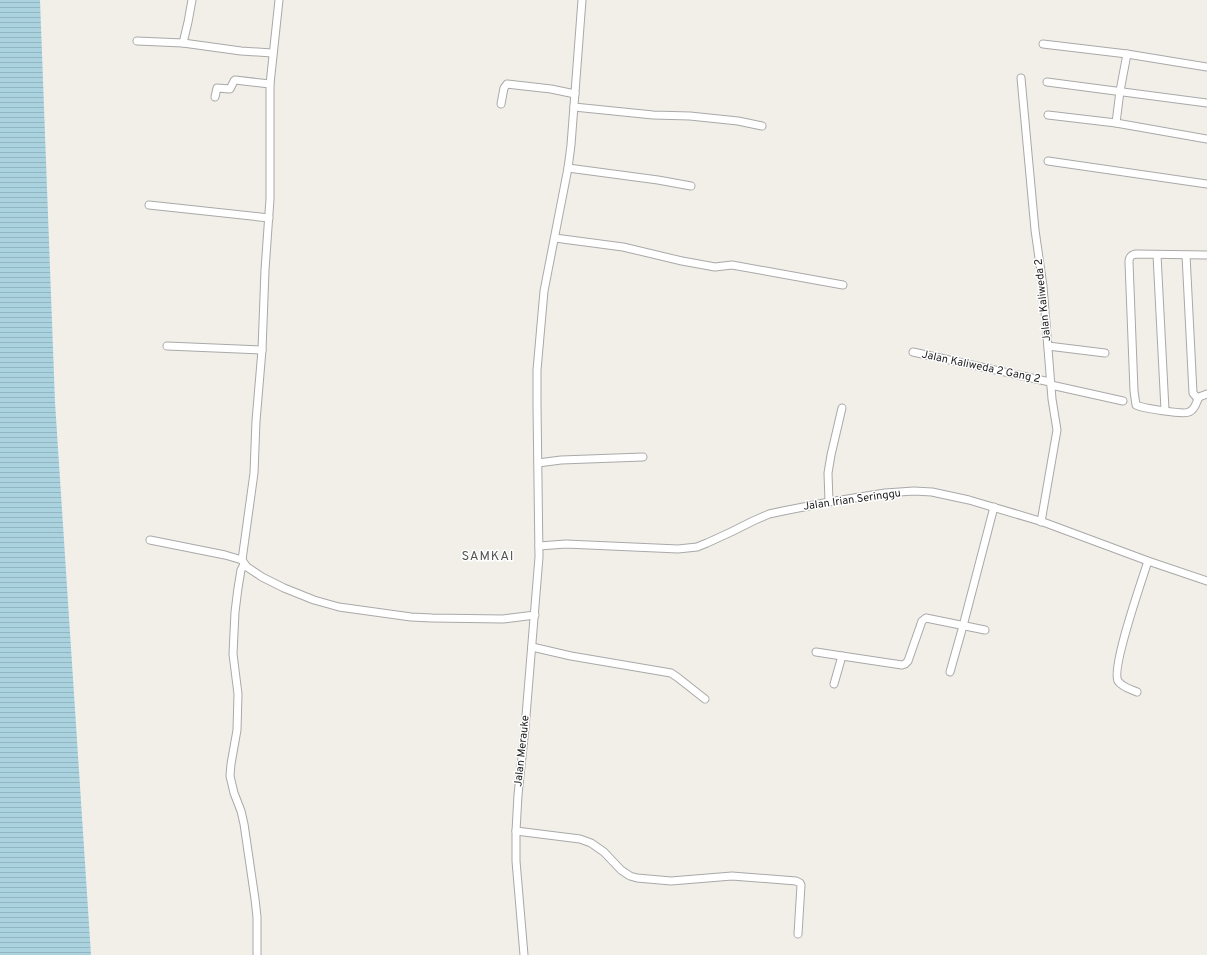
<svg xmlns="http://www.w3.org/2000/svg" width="1207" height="955" font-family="Overpass,sans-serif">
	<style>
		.water { fill: url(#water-rules) }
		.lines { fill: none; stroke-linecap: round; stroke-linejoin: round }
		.minor-casing { stroke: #a9a9a9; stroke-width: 9 }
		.minor { stroke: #fff; stroke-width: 7 }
		.labels { text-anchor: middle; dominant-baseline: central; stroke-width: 3; stroke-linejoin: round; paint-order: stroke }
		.street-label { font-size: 11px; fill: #222; stroke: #fff }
		.quarter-label { font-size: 13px; letter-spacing: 1px; fill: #555; stroke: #fff }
	</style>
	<defs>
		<pattern id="water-rules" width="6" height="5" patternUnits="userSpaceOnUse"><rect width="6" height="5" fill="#aad3df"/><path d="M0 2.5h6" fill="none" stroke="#92b5bf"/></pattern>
	</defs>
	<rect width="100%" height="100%" fill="#f2efe9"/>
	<!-- water -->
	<polygon class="water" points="0,0 40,0 55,402 91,955 0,955"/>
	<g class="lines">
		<!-- minor casing -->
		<g class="minor-casing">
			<g id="minor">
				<polyline points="137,41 183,43 188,22 192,0"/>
				<polyline points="183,43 241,51 272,53"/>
				<polyline points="1043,44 1127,54 1207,67"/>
				<polyline points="1021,78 1035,230 1043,286 1052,399 1057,430 1041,522"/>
				<polyline points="1047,82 1207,103"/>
				<polyline points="215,97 217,88 230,89 234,81 235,80 270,84"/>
				<polyline points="501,104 504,88 507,84 551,89 575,94"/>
				<polyline points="574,107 653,115 690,116 738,121 762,126"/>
				<polyline points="1048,115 1116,123 1207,139"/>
				<polyline points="1116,123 1120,91 1127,54"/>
				<polyline points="1048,161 1207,184"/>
				<polyline points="568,168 658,180 691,186"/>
				<polyline points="149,205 269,218"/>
				<polyline points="555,238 623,247 682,261 715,267 732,265 843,285"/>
				<polyline points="1157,255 1165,410"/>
				<polyline points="1186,255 1193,393 1198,399"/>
				<path d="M1207,255L1136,254C1131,255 1129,257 1129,262L1134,391L1136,405C1142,408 1184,415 1189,412C1196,409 1196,402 1199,397L1207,394"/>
				<polyline points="167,346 262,350"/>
				<polyline points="1048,346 1105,353"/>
				<polyline points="913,352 1050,382"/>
				<polyline points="1051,385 1123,401"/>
				<polyline points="538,463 561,460 643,457"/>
				<polyline points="829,502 828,473 831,455 842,408"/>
				<polyline points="150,540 225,555 242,560 247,567 262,577 284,588 314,600 339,607 411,617 432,618 503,619 535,615"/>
				<polyline points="539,546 566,544 678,549 697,547 707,543 731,532 753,521 769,514 783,511 829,502 885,493 914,491 932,492 969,500 1043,522 1148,561 1207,581"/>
				<polyline points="242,560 254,473 256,421 262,350 265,270 270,199 270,84 279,0"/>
				<polyline points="244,564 241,570 238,588 235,612 233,654 238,694 237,730 231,764 230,776 234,793 241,811 244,824 255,899 257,917 257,955"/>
				<polyline points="532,647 571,656 671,673 677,677 705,699"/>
				<polyline points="816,652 842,656"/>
				<polyline points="950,672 963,626 994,507"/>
				<polyline points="834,684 842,656 902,665 905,664 908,661 922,621 926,618 985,630"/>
				<path d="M1137,692C1130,689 1122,687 1118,681C1111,668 1142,580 1148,561"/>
				<polyline points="516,831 580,839 591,843 604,852 621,870 630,876 637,878 671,881 732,876 796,881 800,883 801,885 798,934"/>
				<polyline points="524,955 516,861 516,831 518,795 525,728 539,557 537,405 537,370 544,291 568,168 571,145 582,0"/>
			</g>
		</g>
		<!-- minor -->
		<use href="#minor" class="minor"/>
	</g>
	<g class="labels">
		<!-- street labels -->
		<g class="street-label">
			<text transform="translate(1043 300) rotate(-96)">Jalan Kaliweda 2</text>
			<text transform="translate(981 367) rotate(12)">Jalan Kaliweda 2 Gang 2</text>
			<text transform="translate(852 500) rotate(-8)">Jalan Irian Seringgu</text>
			<text transform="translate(522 751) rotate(-84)">Jalan Merauke</text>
		</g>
		<!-- quarter labels -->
		<g class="quarter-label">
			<text x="488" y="557">SAMKAI</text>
		</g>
	</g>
</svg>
